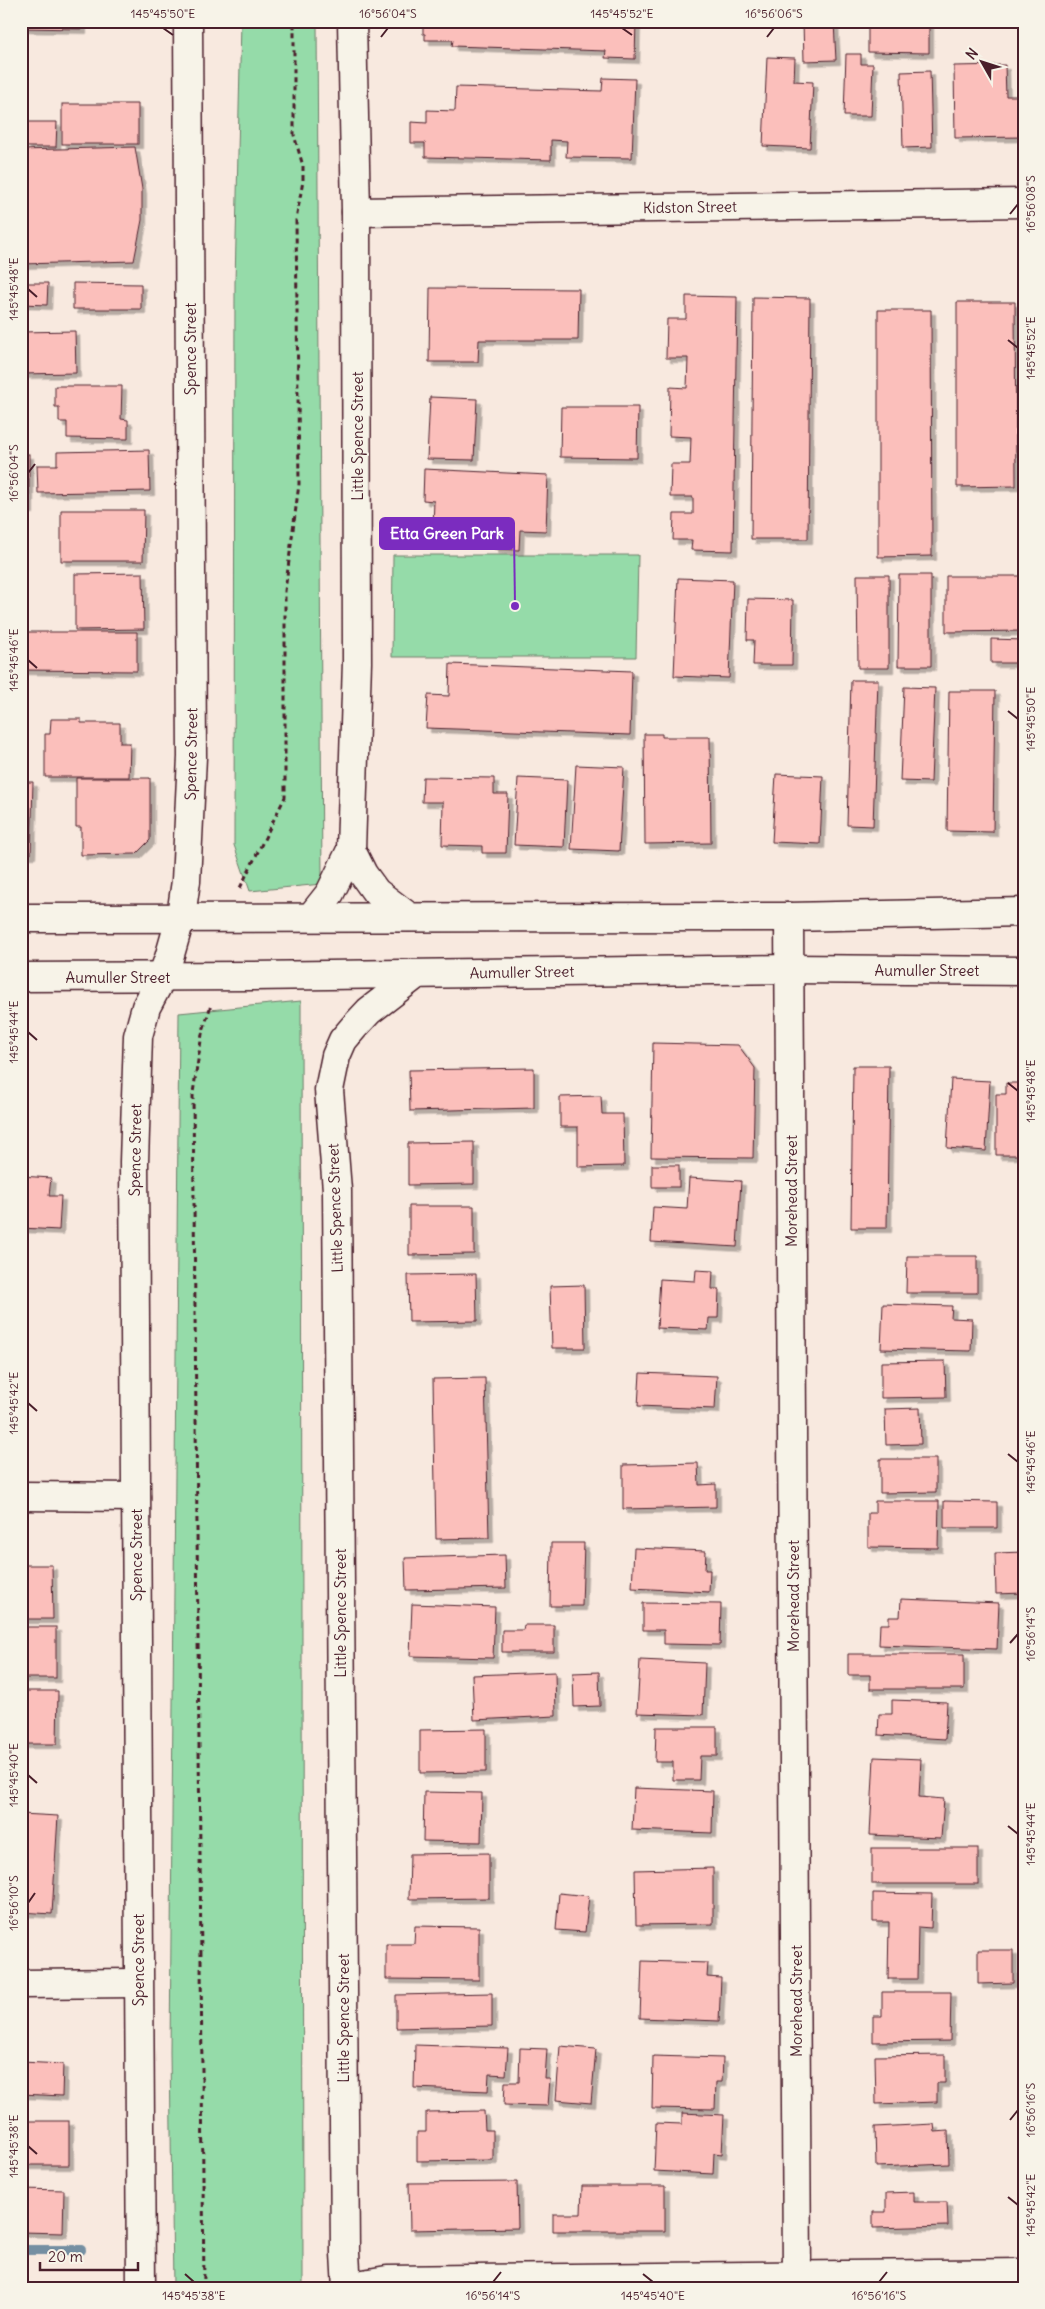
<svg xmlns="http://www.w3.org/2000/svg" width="1045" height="2309" font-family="Delius,sans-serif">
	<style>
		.green { fill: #95dba9; stroke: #707d6a }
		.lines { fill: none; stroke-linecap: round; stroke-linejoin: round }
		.stream { stroke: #748fa2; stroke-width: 10 }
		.building { fill: #fbbfbb; stroke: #4a1f2b; filter: url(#shadow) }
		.minor-casing { stroke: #4a1f2b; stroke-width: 31 }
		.tertiary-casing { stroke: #4a1f2b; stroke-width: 31 }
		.secondary-casing { stroke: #4a1f2b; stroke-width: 31 }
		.path { stroke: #4a1f2b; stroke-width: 3; stroke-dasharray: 5 4; stroke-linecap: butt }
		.minor { stroke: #f7f3e8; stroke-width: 28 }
		.tertiary { stroke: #f7f3e8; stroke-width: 28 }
		.secondary { stroke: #f7f3e8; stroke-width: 28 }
		.ticks { fill: none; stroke: #4a1f2b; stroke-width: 2 }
		.labels { text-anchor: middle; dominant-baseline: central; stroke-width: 4; stroke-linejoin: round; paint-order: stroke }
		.street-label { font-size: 15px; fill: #4a1f2b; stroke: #f7f3e8 }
		.leader { fill: none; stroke: #7b2cbf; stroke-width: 2 }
		.callout-dot { fill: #7b2cbf; stroke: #f7f3e8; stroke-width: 2 }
		.callout { fill: #7b2cbf; stroke: #7b2cbf; stroke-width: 2 }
		.callout-label { font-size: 16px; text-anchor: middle; font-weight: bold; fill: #fff }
		.neatline { fill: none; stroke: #4a1f2b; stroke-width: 2 }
		.ticks-label { font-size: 12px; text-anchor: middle; fill: #4a1f2b }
	</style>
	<defs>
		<filter id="shadow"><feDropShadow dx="4.5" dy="4.5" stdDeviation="0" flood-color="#0004"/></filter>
	</defs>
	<rect width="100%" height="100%" fill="#f8e9df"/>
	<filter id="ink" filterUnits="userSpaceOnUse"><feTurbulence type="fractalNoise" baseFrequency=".02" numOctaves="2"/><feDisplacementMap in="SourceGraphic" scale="10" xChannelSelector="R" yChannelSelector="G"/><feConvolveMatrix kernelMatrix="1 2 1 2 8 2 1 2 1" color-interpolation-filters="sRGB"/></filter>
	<g filter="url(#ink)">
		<!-- green -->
		<g class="green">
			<polygon points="241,21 317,21 322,884 250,891 234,845 235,283"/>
			<polygon points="393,555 638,555 636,657 392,657"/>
			<polygon points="301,1001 303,2288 173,2288 170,2052 179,1013"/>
		</g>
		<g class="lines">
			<!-- stream -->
			<polyline class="stream" points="21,2250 81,2250"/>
		</g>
		<!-- building -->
		<g class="building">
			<polygon points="21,21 82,21 82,29 21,28"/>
			<polygon points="423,21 636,21 635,59 605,58 606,51 452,46 453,40 425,40 425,34 423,34"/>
			<polygon points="868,21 929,21 929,53 868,52"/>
			<polygon points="803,22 834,22 836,60 804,61"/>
			<polygon points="846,54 861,54 861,64 873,64 871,116 844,116"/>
			<polygon points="767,57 795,58 794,81 813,82 810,148 763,146"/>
			<polygon points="1005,65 1006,96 1022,96 1023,137 955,138 954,66"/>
			<polygon points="930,71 932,147 903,148 901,72"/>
			<polygon points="603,78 635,79 632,158 566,157 567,141 551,140 551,160 425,157 425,143 411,143 411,122 427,123 427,110 455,111 456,87 602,91"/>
			<rect x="62" y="104" width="76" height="40"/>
			<polygon points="26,122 57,122 56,147 26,147"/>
			<polygon points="135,147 142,189 142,220 134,261 21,264 21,150"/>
			<polygon points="21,283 48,283 47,305 21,304"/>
			<polygon points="73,283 141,284 141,309 73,309"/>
			<polygon points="430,288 579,289 578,340 479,340 478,362 429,362"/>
			<polygon points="686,296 737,297 733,551 691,550 692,540 673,540 674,514 693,514 693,497 670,497 671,464 690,464 691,437 669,436 670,387 687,388 688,358 666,358 667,319 686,319"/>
			<polygon points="753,297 810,298 808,539 751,539"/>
			<polygon points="957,302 1015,302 1016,486 957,487"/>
			<polygon points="878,310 931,310 932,556 878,557"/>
			<polygon points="75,331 76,373 21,374 21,332"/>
			<polygon points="55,386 122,386 121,419 128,420 128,439 67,438 67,422 59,422 59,407 55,407"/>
			<polygon points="430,397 477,399 474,460 427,459"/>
			<polygon points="561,407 638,407 637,458 560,457"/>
			<polygon points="149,450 150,491 38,493 37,465 57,465 57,452"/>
			<rect x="21" y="454" width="8" height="55"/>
			<polygon points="424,469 548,475 546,531 520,530 519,550 494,549 494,530 433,527 434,501 423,500"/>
			<polygon points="61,510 144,510 143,561 61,561"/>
			<polygon points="143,573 144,629 75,630 75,574"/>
			<polygon points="857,575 889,575 889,668 858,668"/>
			<polygon points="899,575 931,575 931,666 898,666"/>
			<polygon points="946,576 1024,576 1024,631 946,632"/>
			<polygon points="678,578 733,580 729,678 674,676"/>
			<polygon points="748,599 793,600 792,665 753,665 754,640 747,640"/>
			<polygon points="21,632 137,632 137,671 21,670"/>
			<polygon points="991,639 1024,640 1024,663 991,663"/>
			<polygon points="450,664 632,671 630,735 426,728 428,695 449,696"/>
			<polygon points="851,680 878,680 873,826 847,825"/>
			<polygon points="904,687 935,688 931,782 900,781"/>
			<polygon points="949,691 995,691 993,832 947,831"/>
			<polygon points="51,719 81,719 81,723 120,723 120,743 130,743 129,777 45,777 45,734 50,734"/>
			<polygon points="644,734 662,734 662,737 710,737 711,843 645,844"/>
			<polygon points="576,765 624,767 619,851 571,849"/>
			<polygon points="776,774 823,776 820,844 772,842"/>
			<polygon points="423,777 494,778 494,794 508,794 506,853 482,853 482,846 442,845 443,802 422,802"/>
			<polygon points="76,778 150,778 150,840 136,854 81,855 81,827 76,827"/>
			<polygon points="518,778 567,780 564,847 514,845"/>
			<polygon points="21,782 33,782 31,854 21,854"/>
			<polygon points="653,1043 738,1045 755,1068 753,1158 651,1157"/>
			<polygon points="853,1066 889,1066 887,1228 851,1228"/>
			<polygon points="534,1068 534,1108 410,1111 409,1070"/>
			<polygon points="951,1079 990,1081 986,1151 947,1148"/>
			<polygon points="1006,1083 1024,1083 1024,1155 996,1155 996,1094 1006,1094"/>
			<polygon points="601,1096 602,1114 623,1114 624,1166 578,1167 578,1127 560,1127 560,1097"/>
			<polygon points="474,1142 474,1184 408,1185 408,1143"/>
			<rect x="652" y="1165" width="27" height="22"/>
			<polygon points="21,1176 51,1178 49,1196 61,1196 59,1230 21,1228"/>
			<polygon points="689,1178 741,1181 737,1247 651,1242 653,1207 687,1209"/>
			<polygon points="409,1206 474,1206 474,1254 409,1255"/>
			<polygon points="907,1256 977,1256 977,1293 906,1293"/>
			<polygon points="696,1270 713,1271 712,1289 719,1289 718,1318 709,1318 708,1330 657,1328 660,1279 695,1281"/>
			<polygon points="476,1274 477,1321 409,1322 408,1275"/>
			<polygon points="584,1285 585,1348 552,1348 550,1286"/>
			<polygon points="883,1304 952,1306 951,1318 972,1319 971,1351 881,1349"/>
			<polygon points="945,1361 946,1397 881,1398 881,1362"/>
			<polygon points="640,1373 717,1376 715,1409 638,1406"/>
			<polygon points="485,1378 489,1538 436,1539 433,1379"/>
			<polygon points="920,1408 921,1444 886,1445 885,1409"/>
			<polygon points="880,1459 936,1459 936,1492 880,1493"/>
			<polygon points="698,1463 699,1485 716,1484 716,1507 623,1509 623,1465"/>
			<polygon points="875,1501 939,1501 938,1548 868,1547 868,1513 875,1513"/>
			<polygon points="944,1501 997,1502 997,1528 944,1528"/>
			<polygon points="551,1543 584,1543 582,1606 550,1606"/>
			<polygon points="634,1548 706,1551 705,1570 710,1570 709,1592 632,1588"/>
			<polygon points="1024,1552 1024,1593 996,1594 995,1553"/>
			<polygon points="505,1555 506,1588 406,1590 405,1558"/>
			<polygon points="21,1565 52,1565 53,1619 21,1619"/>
			<polygon points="901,1599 999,1603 997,1649 879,1645 880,1624 889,1624 889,1617 900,1617"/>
			<polygon points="643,1603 721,1604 720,1645 664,1644 664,1630 643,1630"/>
			<polygon points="412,1604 495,1607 493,1658 410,1656"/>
			<polygon points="524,1625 554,1625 554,1652 502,1652 502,1630 523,1630"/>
			<rect x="21" y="1627" width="35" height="51"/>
			<polygon points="848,1654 964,1654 964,1689 870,1689 870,1675 848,1675"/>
			<polygon points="640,1660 705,1663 703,1715 637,1713"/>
			<polygon points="555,1672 556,1716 474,1720 472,1675"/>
			<polygon points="599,1672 600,1706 574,1707 573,1673"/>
			<polygon points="21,1691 58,1691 57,1744 21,1744"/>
			<polygon points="892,1700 947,1702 945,1739 878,1735 879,1714 892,1714"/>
			<polygon points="656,1727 717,1727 717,1756 700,1756 699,1780 673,1780 673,1762 655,1762"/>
			<polygon points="486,1729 486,1772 420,1773 420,1730"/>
			<polygon points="874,1757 921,1759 919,1797 944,1799 941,1838 870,1835"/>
			<polygon points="634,1788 713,1791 712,1833 632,1830"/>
			<polygon points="424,1792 482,1793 481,1842 423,1841"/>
			<polygon points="21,1814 58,1816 52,1914 21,1912"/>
			<rect x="872" y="1848" width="106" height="36"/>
			<polygon points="489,1853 489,1898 409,1899 410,1854"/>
			<polygon points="713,1868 713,1924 636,1925 635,1870"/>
			<polygon points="559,1893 589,1896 585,1932 556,1930"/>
			<polygon points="873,1893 932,1894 931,1928 918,1927 917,1979 888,1979 889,1922 873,1922"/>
			<polygon points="415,1926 479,1927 479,1980 386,1979 386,1944 414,1944"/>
			<polygon points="978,1950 1013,1950 1013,1983 978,1984"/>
			<polygon points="642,1961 708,1963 707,1977 721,1978 719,2021 640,2018"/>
			<polygon points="882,1992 951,1992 950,2041 873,2042 873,2016 882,2016"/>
			<polygon points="492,1993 492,2026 396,2028 396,1995"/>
			<polygon points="415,2045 508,2048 506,2075 489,2074 488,2091 414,2088"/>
			<polygon points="560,2046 596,2049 591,2103 556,2100"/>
			<polygon points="520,2048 547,2049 545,2079 550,2079 548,2106 504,2105 505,2082 519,2082"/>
			<polygon points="945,2055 945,2083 937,2083 937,2102 876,2104 875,2056"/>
			<polygon points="653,2056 723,2058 722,2082 716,2082 715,2109 652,2108"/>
			<polygon points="21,2062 63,2064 62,2096 21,2094"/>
			<polygon points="484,2111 485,2130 493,2130 493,2160 417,2161 417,2132 426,2132 426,2112"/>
			<polygon points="682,2113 724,2115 722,2154 714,2153 713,2174 654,2171 656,2123 682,2124"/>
			<rect x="21" y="2121" width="48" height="44"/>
			<polygon points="934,2124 935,2132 948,2131 949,2164 876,2167 875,2127"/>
			<polygon points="517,2182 518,2228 410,2230 409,2183"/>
			<polygon points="582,2186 665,2186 665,2231 553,2231 553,2214 581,2214"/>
			<polygon points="21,2189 64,2190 63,2233 21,2232"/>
			<polygon points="914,2192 914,2202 947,2202 948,2226 873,2228 873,2212 886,2212 886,2193"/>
		</g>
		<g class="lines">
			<!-- minor casing -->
			<g class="minor-casing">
				<g id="minor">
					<polyline points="356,212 1024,203"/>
					<polyline points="351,850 363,874 376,892 409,917"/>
					<polyline points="311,917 330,893 351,850 357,662 356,212 352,21"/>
					<polyline points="789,917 797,2275"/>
					<polyline points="21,1496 136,1497"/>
					<polyline points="21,1984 138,1983"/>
					<polyline points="347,2288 345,2253 337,1190 329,1090 336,1056 343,1040 354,1027 369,1011 417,974"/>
					<polyline points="356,2288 363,2284 387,2280 1024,2273"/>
				</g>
			</g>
			<!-- tertiary casing -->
			<g class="tertiary-casing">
				<g id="tertiary">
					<polyline points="181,916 186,881 192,757 188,21"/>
					<polyline points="141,2288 134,1162 138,1036 146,1007 162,977"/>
				</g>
			</g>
			<!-- secondary casing -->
			<g class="secondary-casing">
				<g id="secondary">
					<polyline points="21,918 789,917 1024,912"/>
					<polyline points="21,977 253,976 790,969 1024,971"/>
					<polyline points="162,977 169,958 181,916"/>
				</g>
			</g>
			<!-- path -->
			<g class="path">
				<polyline points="240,888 285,797 285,591 299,484 296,220 303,181 303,166 294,135 294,21"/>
				<polyline points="204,2288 193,1093 202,1034 211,1005"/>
			</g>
			<!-- minor -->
			<use href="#minor" class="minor"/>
			<!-- tertiary -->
			<use href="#tertiary" class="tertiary"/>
			<!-- secondary -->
			<use href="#secondary" class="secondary"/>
		</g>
	</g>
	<!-- ticks -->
	<path class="ticks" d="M163,28L173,35M622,28L632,35M381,37L388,28M767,37L774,28M1010,214L1018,204M28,289L37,297M1008,340L1018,348M28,473L35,464M28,660L37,668M1008,711L1018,719M28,1032L37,1040M1008,1083L1018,1091M28,1403L37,1411M1008,1454L1018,1462M1010,1643L1018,1634M28,1775L37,1783M1008,1826L1018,1834M28,1903L35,1893M1010,2120L1018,2110M28,2146L37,2154M1008,2197L1018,2205M185,2274L194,2282M643,2274L653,2282M493,2282L501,2272M879,2282L887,2272"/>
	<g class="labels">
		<!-- street labels -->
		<g class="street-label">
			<text transform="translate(690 207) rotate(-1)">Kidston Street</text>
			<text transform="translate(190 349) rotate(-90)">Spence Street</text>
			<text transform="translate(357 436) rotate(-90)">Little Spence Street</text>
			<text transform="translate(191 754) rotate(-89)">Spence Street</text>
			<text x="927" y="970">Aumuller Street</text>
			<text transform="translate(522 972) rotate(-1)">Aumuller Street</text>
			<text x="118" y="977">Aumuller Street</text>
			<text transform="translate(135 1150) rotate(-89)">Spence Street</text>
			<text transform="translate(791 1191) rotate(-90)">Morehead Street</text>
			<text transform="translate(335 1208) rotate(-92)">Little Spence Street</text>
			<text transform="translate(136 1555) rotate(-90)">Spence Street</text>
			<text transform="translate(793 1596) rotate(-90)">Morehead Street</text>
			<text transform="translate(340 1613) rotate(-90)">Little Spence Street</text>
			<text transform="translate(138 1960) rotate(-90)">Spence Street</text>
			<text transform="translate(796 2001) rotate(-90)">Morehead Street</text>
			<text transform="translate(343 2018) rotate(-90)">Little Spence Street</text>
		</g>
	</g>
	<!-- callouts -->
	<path class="leader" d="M515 606L514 534"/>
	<circle class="callout-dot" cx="515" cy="606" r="5"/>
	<rect class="callout" x="380" y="518" width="134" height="31" rx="5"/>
	<g class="callout-label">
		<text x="447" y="539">Etta Green Park</text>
	</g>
	<!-- margin -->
	<rect width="1045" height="2309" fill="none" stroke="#f7f3e8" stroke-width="55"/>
	<!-- north arrow -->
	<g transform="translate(982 62) rotate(309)" stroke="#f7f3e8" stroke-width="4" paint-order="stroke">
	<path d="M0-4L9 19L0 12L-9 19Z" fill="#4a1f2b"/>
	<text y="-8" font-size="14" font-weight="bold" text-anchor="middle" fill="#4a1f2b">N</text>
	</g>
	<!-- scale -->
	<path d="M40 2262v8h98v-8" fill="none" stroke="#4a1f2b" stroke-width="2.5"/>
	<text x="48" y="2262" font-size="15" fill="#4a1f2b" stroke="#f7f3e8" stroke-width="4" paint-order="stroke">20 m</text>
	<rect x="28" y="28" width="990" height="2254" class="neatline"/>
	<g class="ticks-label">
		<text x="163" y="18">145°45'50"E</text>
		<text x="388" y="18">16°56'04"S</text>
		<text x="622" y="18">145°45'52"E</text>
		<text x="774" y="18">16°56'06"S</text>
		<text transform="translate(1031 204) rotate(-90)" y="4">16°56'08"S</text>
		<text transform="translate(14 289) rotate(-90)" y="4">145°45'48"E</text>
		<text transform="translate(1031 348) rotate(-90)" y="4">145°45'52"E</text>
		<text transform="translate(14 473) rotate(-90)" y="4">16°56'04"S</text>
		<text transform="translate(14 660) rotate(-90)" y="4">145°45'46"E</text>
		<text transform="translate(1031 719) rotate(-90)" y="4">145°45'50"E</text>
		<text transform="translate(14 1032) rotate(-90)" y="4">145°45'44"E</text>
		<text transform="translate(1031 1091) rotate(-90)" y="4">145°45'48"E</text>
		<text transform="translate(14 1403) rotate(-90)" y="4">145°45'42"E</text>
		<text transform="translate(1031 1462) rotate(-90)" y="4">145°45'46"E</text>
		<text transform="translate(1031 1634) rotate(-90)" y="4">16°56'14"S</text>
		<text transform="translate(14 1775) rotate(-90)" y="4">145°45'40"E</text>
		<text transform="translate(1031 1834) rotate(-90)" y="4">145°45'44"E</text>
		<text transform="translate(14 1903) rotate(-90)" y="4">16°56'10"S</text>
		<text transform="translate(1031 2110) rotate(-90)" y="4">16°56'16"S</text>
		<text transform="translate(14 2146) rotate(-90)" y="4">145°45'38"E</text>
		<text transform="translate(1031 2205) rotate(-90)" y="4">145°45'42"E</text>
		<text x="194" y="2300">145°45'38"E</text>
		<text x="493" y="2300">16°56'14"S</text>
		<text x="653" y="2300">145°45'40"E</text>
		<text x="879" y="2300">16°56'16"S</text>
	</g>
</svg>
